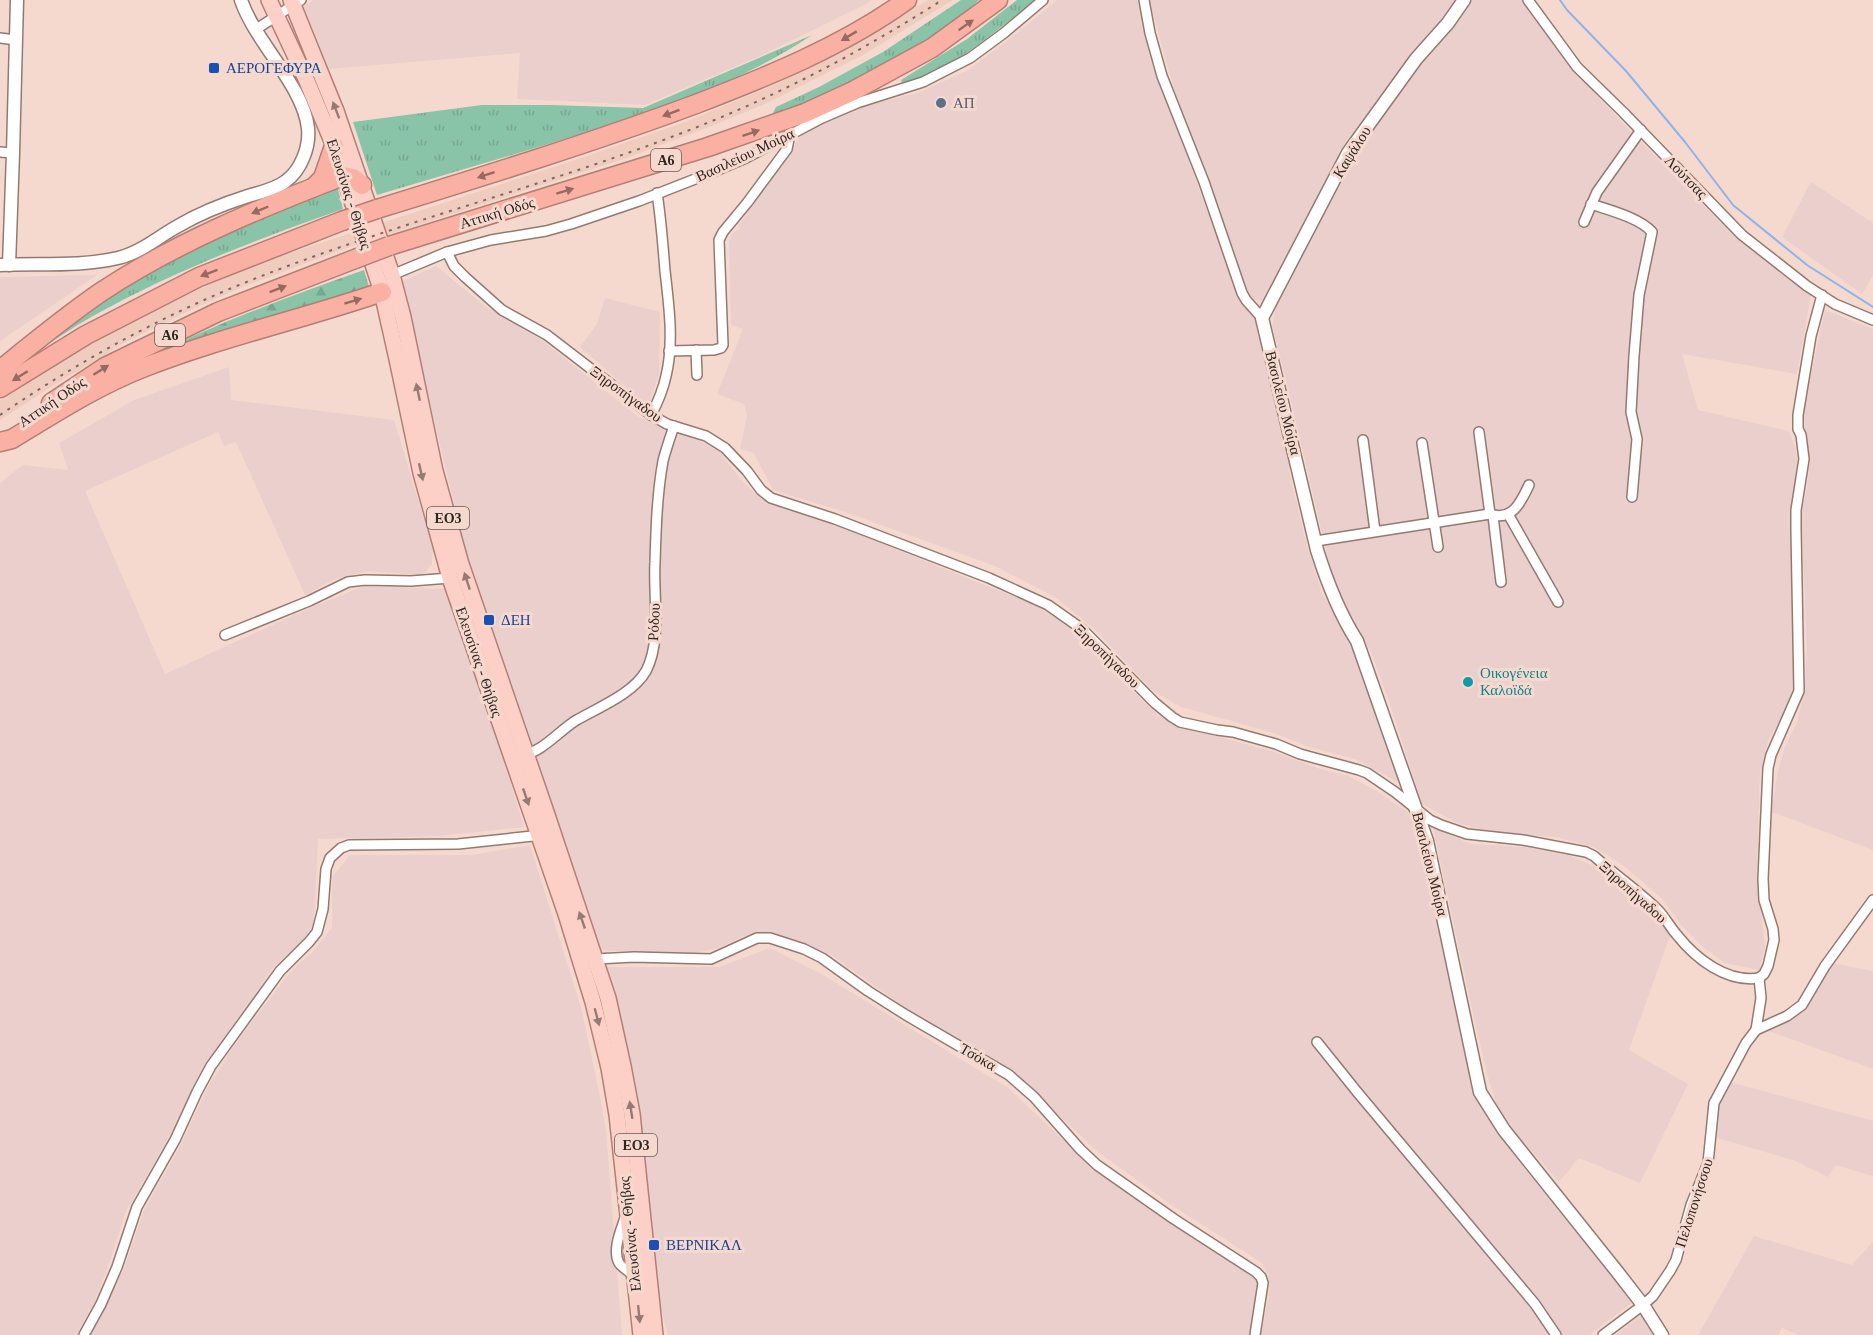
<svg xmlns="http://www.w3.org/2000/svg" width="1873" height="1335" font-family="Georgia,serif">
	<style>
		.built { fill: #efccbe }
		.industrial { fill: #eacfcc }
		.grass { fill: url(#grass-tufts) }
		.forest { fill: url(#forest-firs) }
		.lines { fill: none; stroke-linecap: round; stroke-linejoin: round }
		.stream { stroke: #8eb3e9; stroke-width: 2 }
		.minor-casing { stroke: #937a70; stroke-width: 12 }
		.tertiary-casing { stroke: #937a70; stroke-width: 15 }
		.primary-casing { stroke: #b37f75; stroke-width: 18 }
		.motorway-casing { stroke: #b37f75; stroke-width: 21 }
		.minor { stroke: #fff; stroke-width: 9 }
		.tertiary { stroke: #fff; stroke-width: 12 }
		.primary { stroke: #fcd0c7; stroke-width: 15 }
		.motorway { stroke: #fab0a2; stroke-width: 18 }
		.rail { stroke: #7a6962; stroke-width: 2; stroke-dasharray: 3 6; stroke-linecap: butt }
		.motorway-bridge-casing { stroke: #b37f75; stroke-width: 21; stroke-linecap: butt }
		.motorway-bridge { stroke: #fab0a2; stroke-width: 18 }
		.oneway { fill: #956a62 }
		.oneway2 { fill: #967a74 }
		.transit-dot { fill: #1a4fb4; stroke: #f6d9ce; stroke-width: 2 }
		.service-dot { fill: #5c6f8a; stroke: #f6d9ce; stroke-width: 2 }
		.culture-dot { fill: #0f9aa8; stroke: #f6d9ce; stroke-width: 2 }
		.labels { text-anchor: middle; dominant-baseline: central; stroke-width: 6; stroke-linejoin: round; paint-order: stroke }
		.shield { fill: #f6d9ce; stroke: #6b5b55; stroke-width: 1.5 }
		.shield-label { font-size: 14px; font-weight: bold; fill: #302521 }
		.transit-label { font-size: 15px; fill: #164399; stroke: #f6d9ce; text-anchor: start }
		.service-label { font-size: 15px; fill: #4e5e75; stroke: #f6d9ce; text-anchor: start }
		.street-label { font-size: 15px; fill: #302521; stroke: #f6d9ce }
		.culture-label { font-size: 15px; fill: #0d838f; stroke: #f6d9ce; text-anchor: start }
	</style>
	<defs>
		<pattern id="grass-tufts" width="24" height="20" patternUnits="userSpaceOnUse" patternTransform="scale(1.5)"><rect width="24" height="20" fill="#89c3a8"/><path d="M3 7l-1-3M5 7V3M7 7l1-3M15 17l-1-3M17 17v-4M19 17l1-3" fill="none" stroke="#77a790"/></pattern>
		<pattern id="forest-firs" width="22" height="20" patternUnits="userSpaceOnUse" patternTransform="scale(1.5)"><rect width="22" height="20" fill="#89c3a8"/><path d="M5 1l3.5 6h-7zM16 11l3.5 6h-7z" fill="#77a790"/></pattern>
	</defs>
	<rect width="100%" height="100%" fill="#f6d9ce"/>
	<!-- built -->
	<polygon class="built" points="928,0 953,0 863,55 767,103 714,125 627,158 355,245 240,288 189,311 126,342 54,385 0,420 0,401 47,370 99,339 213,282 268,260 578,159 685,122 779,83 835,54"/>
	<!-- industrial -->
	<g class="industrial">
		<polygon points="313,0 871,0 866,4 762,55 645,105 517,99 520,53 329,69 304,7"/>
		<polygon points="1057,0 1137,0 1174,121 1239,298 1256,318 1268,358 1296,471 1288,468 1307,546 1322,593 1350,642 1367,681 1403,785 1355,759 1309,747 1277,734 1181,707 1153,691 1093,628 1055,597 995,566 848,513 773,490 754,453 740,449 747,415 744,404 717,394 743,329 731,325 729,241 732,234 740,228 738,226 788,156 802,133 852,111 877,103 920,92 968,70 1011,38"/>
		<polygon points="1149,0 1456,0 1448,14 1341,149 1265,301 1255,300 1246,291 1185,128"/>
		<polygon points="1471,0 1523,0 1554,45 1601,100 1679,181 1737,239 1811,294 1797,374 1682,354 1698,410 1789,431 1796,451 1798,473 1791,501 1796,691 1768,741 1760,773 1757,871 1765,948 1759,970 1725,963 1703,947 1683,927 1661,898 1623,865 1594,847 1556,837 1498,833 1457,823 1422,804 1390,704 1371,652 1346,609 1328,559 1288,388 1272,326 1277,301 1353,162 1418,62"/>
		<polygon points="1811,182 1873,223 1873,275 1862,294 1782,237"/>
		<polygon points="436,266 485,306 543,341 637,416 698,440 718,451 743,482 757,495 773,504 850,531 1030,603 1056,618 1088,642 1122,681 1159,716 1177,726 1242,743 1275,752 1317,768 1349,776 1375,790 1409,813 1429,870 1459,1028 1472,1081 1491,1121 1577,1226 1632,1303 1589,1335 1261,1335 1270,1289 1268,1275 1262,1263 1173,1206 1098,1152 1009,1069 907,1009 831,955 800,941 771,934 744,936 718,948 695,953 592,950 569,852 538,767 510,717 464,545 401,282"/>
		<polygon points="97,275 0,341 0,277"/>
		<polygon points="605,298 660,312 659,375 648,406 580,347 597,324"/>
		<polygon points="1825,310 1873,329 1873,850 1772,812 1777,775 1784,749 1797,722 1805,688 1807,647 1801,515 1807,488 1810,459 1803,411"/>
		<polygon points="229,367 231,400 394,420 433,549 432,565 422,575 369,571 335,579 305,595 236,442 224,446 218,432 85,491 165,674 310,608 364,586 445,589 484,696 524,827 438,836 318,839 315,907 313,925 303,940 273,968 236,1020 193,1086 168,1139 126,1211 110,1261 95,1301 76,1335 0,1335 0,483 23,465 68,470 59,443 134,400"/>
		<polygon points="1433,828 1471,844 1526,847 1571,856 1594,866 1652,911 1670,936 1629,1050 1688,1084 1640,1183 1579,1158 1559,1182 1519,1137 1497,1106 1488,1077 1472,1009"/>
		<polygon points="530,845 582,1011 600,1097 606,1130 622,1335 90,1335 124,1269 144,1210 178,1150 210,1083 241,1036 284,980 298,964 311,954 332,928 332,877 350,855 472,855"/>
		<polygon points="770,948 823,975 1008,1088 1096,1171 1255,1275 1258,1285 1250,1335 668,1335 661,1310 637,1098 601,967 719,967"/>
		<polygon points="1832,963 1873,971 1873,1069 1769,1031 1801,1013"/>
		<polygon points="1730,1082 1873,1121 1873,1176 1835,1165 1828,1177 1793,1160 1717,1138 1717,1118 1722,1098"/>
		<polygon points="1754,1236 1852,1265 1873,1241 1873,1335 1799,1335 1782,1328 1778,1335 1698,1335"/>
		<polygon points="1642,1315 1655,1335 1615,1335"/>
	</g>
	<!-- grass -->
	<g class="grass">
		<path d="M961,0H979C968,10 956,21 943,29C891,65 833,92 774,115L773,113L776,107L819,87L883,52Z"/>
		<path d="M1017,0H1034C1006,24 938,81 902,83L901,80L967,39Z"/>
		<path d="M812,35C743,81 665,108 587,132C517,154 447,174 377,195L353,122L482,105H551L643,108Z"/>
		<path d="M337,185L343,209C257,239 172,272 93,316C72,328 51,342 31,355C76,319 119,288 170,260C223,231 281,209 337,185Z"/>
	</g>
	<!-- forest -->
	<path class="forest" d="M364,270L370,290L152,355C221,322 292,295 364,270Z"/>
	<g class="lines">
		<!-- stream -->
		<polyline class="stream" points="1560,0 1567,10 1626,71 1685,142 1733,205 1807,265 1873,307"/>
		<!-- minor casing -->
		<g class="minor-casing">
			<g id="minor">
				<polyline points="1144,0 1150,33 1162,76 1204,182 1242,293 1246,300 1262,318"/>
				<polyline points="1528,0 1577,67 1623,112 1742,235 1807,286 1835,304 1873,320"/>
				<polyline points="255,30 301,0"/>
				<polyline points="0,38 16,40"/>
				<polyline points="0,152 13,153"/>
				<path d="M1591,204C1609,210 1640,218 1652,232L1639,295L1634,356L1631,412L1637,439L1632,497"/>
				<polyline points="1584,222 1597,192 1641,130"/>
				<path d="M447,252L454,266L465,277L502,310L547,335L651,415L667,424L706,436L725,448L747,471L761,490L771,498L835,519L989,578L1048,605L1082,629L1155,703L1172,717L1180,722L1217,730L1233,732L1258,739L1276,744L1300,754L1359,770L1367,773L1395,792L1430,820L1441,825L1467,834L1523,840L1586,852L1594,856C1614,874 1637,890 1657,909C1665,917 1670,927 1677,935C1696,959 1727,983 1759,978"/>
				<polyline points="392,275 447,252 491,240 546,231 571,224 639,201 713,172 746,158 822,118 857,103 923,82 970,58 1004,33 1043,0"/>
				<polyline points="696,350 697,375"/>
				<polyline points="669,351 714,350 721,348 723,345 719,240 723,232 747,203 787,149 790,134"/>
				<path d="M651,415C658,402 663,390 666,376C674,343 669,305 665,271C663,245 661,219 657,193"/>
				<polyline points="1479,432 1490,514"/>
				<polyline points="1363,440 1375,531"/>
				<polyline points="1422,443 1438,547"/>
				<polyline points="1508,514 1558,602"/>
				<polyline points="1493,516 1501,582"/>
				<path d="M1316,541L1490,514C1512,522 1521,502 1529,485"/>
				<polyline points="225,635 309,601 348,582 365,580 411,581 450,578"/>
				<path d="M522,756C544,750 557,733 575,721C597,708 633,694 646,671C662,641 653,595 655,562C656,529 657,494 663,461C666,449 670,438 674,426"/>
				<polyline points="596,959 634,957 711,959 757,938 770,938 804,949 822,958 868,991 906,1015 1009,1075 1034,1097 1080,1149 1097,1165 1174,1219 1256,1272 1261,1277 1263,1283 1255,1335"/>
				<polyline points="1759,978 1764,974 1768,966 1774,940 1773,929 1764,900 1763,879 1768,768 1771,755 1799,691 1796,530 1796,510 1804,459 1801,435 1798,429 1798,415 1811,336 1822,295"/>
				<polyline points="1756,1030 1761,998 1759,978"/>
				<polyline points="1317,1042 1358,1093 1535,1304 1556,1335"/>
				<path d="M625,1218C621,1230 612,1250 619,1263C622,1268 630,1271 634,1277"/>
				<polyline points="84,1335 101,1304 117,1267 137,1207 175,1140 197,1092 211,1066 280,971 309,942 317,932 323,909 326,869 330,858 341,848 349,845 458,844 542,835"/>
				<polyline points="1603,1335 1643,1305 1653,1296 1670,1271 1676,1260 1691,1205 1708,1163 1714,1103 1746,1043 1756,1030 1787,1016 1802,1005 1825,966 1873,900"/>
			</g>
		</g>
		<!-- tertiary casing -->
		<g class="tertiary-casing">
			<g id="tertiary">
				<path d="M1464,0L1448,23L1416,59L1348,153L1262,318L1317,550C1327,582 1339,613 1357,641L1427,841L1480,1092L1504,1130L1619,1274L1643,1305L1662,1335"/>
				<path d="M0,265C39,263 79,267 118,258C140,253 158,237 178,226C200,213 223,204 248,196C261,192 276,189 286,181C301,170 310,147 308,128C303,85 255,42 241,0"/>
				<polyline points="9,265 13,153 17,0"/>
			</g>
		</g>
		<!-- primary casing -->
		<g class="primary-casing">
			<g id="primary">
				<polyline points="269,0 306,79 334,146 382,292 397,359 421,473 450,578 566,914 593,1002 609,1068 617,1115 641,1335"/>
				<polyline points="291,0 336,111 392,275 403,317 435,471 461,564 547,815 608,998 623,1066 632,1114 655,1335"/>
			</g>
		</g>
		<!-- motorway casing -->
		<g class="motorway-casing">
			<g id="motorway">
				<polyline points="314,187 323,178 334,146"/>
				<path d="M377,209C484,176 591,143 696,104C769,76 843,46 907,0"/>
				<polyline points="389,246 708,147 805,113 853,91 932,48 998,0"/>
				<path d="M0,370C33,343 66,316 101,292C175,243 260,208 343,176L353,178L362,185"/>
				<polyline points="0,388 86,335 199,277 342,221"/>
				<polyline points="51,403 105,367 218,312 355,259"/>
				<path d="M0,442L12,439C55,413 98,385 145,367C222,337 303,319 382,292"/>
			</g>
		</g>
		<!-- minor -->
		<use href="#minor" class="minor"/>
		<!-- tertiary -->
		<use href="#tertiary" class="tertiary"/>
		<!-- primary -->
		<use href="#primary" class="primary"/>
		<!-- motorway -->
		<use href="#motorway" class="motorway"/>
		<!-- rail -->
		<path class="rail" d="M0,415C72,366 147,324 227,290C387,223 557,185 717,119C796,86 870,46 942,0"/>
		<!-- motorway-bridge casing -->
		<g class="motorway-bridge-casing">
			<g id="motorway-bridge">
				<polyline points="342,221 377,209"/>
				<polyline points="355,259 389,246"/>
			</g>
		</g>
		<!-- motorway-bridge -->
		<use href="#motorway-bridge" class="motorway-bridge"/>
	</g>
	<!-- one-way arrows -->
	<defs><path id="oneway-solid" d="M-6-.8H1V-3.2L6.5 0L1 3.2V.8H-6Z" transform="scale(1.5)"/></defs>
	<g class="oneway">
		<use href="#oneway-solid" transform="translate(966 25) rotate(-35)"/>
		<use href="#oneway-solid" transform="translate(849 36) rotate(149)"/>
		<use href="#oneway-solid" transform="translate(671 113) rotate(159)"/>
		<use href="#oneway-solid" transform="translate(751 133) rotate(-19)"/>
		<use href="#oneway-solid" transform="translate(486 175) rotate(162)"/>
		<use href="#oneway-solid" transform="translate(565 191) rotate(-17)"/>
		<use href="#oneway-solid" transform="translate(260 210) rotate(157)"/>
		<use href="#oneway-solid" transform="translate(209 273) rotate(159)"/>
		<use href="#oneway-solid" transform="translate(278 289) rotate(-21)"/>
		<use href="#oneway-solid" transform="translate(353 301) rotate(-17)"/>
		<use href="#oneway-solid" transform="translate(101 370) rotate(-32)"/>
		<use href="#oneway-solid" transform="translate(20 376) rotate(148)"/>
	</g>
	<g class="oneway2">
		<use href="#oneway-solid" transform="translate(336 110) rotate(-111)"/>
		<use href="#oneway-solid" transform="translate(418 392) rotate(-102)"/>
		<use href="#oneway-solid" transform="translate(421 472) rotate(77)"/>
		<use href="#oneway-solid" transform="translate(467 581) rotate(-108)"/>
		<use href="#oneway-solid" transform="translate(526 797) rotate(71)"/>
		<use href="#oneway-solid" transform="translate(582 920) rotate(-109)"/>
		<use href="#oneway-solid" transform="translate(597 1017) rotate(75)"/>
		<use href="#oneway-solid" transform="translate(631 1110) rotate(-99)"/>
		<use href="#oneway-solid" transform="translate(639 1314) rotate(84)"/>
	</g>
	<!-- markers -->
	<g class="transit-dot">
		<rect x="208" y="62" width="12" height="12" rx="3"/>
		<rect x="483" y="614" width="12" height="12" rx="3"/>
		<rect x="648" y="1239" width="12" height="12" rx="3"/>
	</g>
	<circle class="service-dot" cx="941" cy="103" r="6"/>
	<circle class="culture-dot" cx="1468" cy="682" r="6"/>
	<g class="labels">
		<!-- shield labels -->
		<g class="shield">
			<rect x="651" y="149" width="30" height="22" rx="4.5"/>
			<rect x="155" y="324" width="30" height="22" rx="4.5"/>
			<rect x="427" y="507" width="42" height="22" rx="4.5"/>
			<rect x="615" y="1134" width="42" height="22" rx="4.5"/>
		</g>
		<g class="shield-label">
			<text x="666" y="160">Α6</text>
			<text x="170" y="335">Α6</text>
			<text x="448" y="518">ΕΟ3</text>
			<text x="636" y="1145">ΕΟ3</text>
		</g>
		<!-- transit labels -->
		<g class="transit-label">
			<text x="226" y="68">ΑΕΡΟΓΕΦΥΡΑ</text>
			<text x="501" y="620">ΔΕΗ</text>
			<text x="666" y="1245">ΒΕΡΝΙΚΑΛ</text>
		</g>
		<!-- service labels -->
		<g class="service-label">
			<text x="953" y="103">ΑΠ</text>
		</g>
		<!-- street labels -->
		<g class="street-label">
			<text transform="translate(1352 152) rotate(-58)">Καψάλου</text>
			<text transform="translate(745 155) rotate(-25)">Βασιλείου Μοίρα</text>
			<text transform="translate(1686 177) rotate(46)">Λούτσας</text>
			<text transform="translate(349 194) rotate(72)">Ελευσίνας - Θήβας</text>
			<text transform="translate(497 213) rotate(-17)">Αττική Οδός</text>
			<text transform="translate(626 394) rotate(36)">Ξηροπήγαδου</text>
			<text transform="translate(52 402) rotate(-34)">Αττική Οδός</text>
			<text transform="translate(1283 403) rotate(76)">Βασιλείου Μοίρα</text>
			<text transform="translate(654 622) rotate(-87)">Ρόδου</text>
			<text transform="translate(1107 656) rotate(44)">Ξηροπήγαδου</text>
			<text transform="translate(479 662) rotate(71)">Ελευσίνας - Θήβας</text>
			<text transform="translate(1430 864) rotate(76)">Βασιλείου Μοίρα</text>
			<text transform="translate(1633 892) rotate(42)">Ξηροπήγαδου</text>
			<text transform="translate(978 1057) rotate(30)">Τσόκα</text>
			<text transform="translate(1694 1203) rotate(-72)">Πελοπονήσσου</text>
			<text transform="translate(630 1234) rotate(-96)">Ελευσίνας - Θήβας</text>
		</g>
		<!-- culture labels -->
		<g class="culture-label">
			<text x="1480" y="673">Οικογένεια<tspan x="1480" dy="17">Καλοϊδά</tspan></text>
		</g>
	</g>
</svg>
